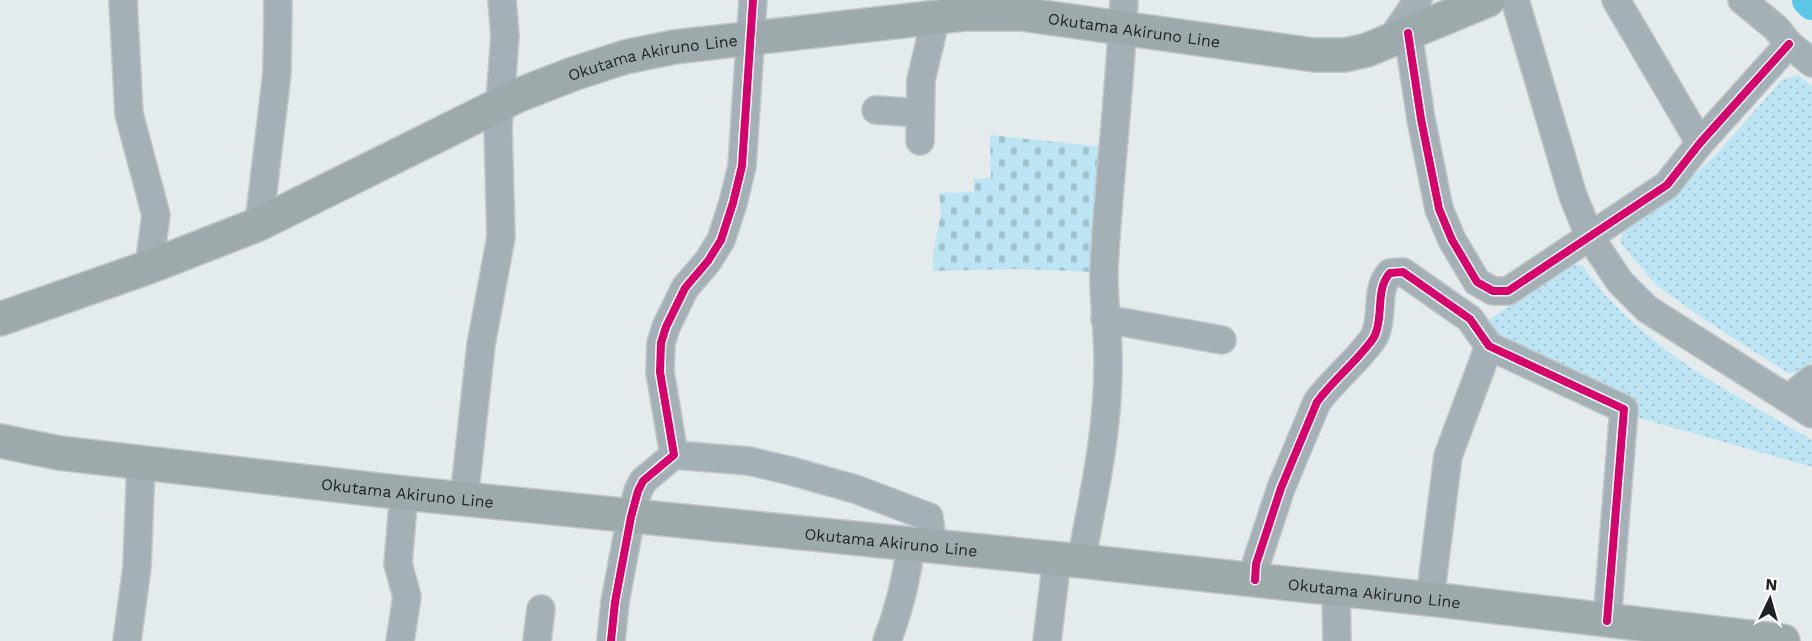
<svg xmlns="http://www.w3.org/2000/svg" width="1812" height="641" font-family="'Work Sans',sans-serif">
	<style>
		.cemetery { fill: url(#cemetery-stones) }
		.park { fill: url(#park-dots) }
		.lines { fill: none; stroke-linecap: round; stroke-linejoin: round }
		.river { stroke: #5bc6e5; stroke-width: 32 }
		.minor-casing { stroke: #c1c6c7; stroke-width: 30 }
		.major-casing { stroke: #c1c6c7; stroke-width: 36 }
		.minor { stroke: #a3b0b5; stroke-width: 27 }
		.major { stroke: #9daaac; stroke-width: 33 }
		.cycleway-casing { stroke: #fff; stroke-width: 11 }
		.cycleway { stroke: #d6006c; stroke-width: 8 }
		.labels { text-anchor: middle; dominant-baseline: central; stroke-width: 4.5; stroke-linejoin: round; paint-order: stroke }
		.street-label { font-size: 16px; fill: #1f2325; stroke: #fff }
	</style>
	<defs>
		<pattern id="cemetery-stones" width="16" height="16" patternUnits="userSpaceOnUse" patternTransform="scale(1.5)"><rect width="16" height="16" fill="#bce4f3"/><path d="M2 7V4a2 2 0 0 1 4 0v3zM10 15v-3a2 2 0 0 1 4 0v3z" fill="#a1c3d0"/></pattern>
		<pattern id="park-dots" width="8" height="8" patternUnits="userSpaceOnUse" patternTransform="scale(1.5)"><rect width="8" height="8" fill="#bce4f3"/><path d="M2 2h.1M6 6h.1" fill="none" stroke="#a1c3d0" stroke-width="1.8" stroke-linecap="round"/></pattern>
	</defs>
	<rect width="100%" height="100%" fill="#e4ebec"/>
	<!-- cemetery -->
	<polygon class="cemetery" points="990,135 1105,147 1095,272 1021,269 933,271 933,256 941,213 939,193 974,192 974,179 991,178"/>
	<!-- park -->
	<g class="park">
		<polygon points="1798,75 1812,86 1812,362 1800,372 1788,373 1705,320 1656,285 1620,242 1624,228 1666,200 1715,156 1782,80"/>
		<path d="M1570,265H1582C1636,345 1730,392 1812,440V467L1632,416L1522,355L1483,324Z"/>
	</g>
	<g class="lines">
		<!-- river -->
		<polyline class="river" points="1808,0 1812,4"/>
		<!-- minor casing -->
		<g class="minor-casing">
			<g id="minor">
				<polyline points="123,0 129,114 156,215 149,267"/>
				<polyline points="1515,0 1573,196 1590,237 1620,282 1647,309 1812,414"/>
				<polyline points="1616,0 1700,143"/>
				<polyline points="1742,0 1776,28 1789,44 1812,63"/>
				<polyline points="1408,33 1421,119 1439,209 1452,240 1477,282 1493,291 1508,291 1667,185 1700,143 1789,44"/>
				<polyline points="1390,41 1418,0"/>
				<polyline points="876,110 919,113"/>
				<polyline points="920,141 921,80 936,17"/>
				<polyline points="259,224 277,73 278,0"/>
				<polyline points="1105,319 1222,340"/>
				<polyline points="1788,399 1812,379"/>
				<polyline points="674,455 749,461 791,471 855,489 929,517 933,547"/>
				<polyline points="464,499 481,345 501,237 498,127 505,36 502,0"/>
				<path d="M1081,561C1094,494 1109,428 1108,359C1108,328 1103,298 1104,268C1109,178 1120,90 1124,0"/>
				<path d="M1255,580L1256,564L1281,488L1317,402C1331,383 1349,368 1364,350C1368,345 1373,340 1375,335C1384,315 1375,289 1390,273L1403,272L1470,319L1489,346L1624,409L1607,621"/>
				<polyline points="1336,589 1337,641"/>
				<polyline points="1430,599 1448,456 1489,346"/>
				<polyline points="127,641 137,567 141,463"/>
				<polyline points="400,641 407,597 398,564 404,493"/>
				<polyline points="537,641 541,609"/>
				<polyline points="611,641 615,602 631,517 638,491 643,481 674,455 660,372 661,343 666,327 685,288 708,261 721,240 733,203 742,166 753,0"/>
				<path d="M887,641C899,610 907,578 911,544"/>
				<polyline points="1047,641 1057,559"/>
			</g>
		</g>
		<!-- major casing -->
		<g class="major-casing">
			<g id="major">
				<path id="s1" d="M0,319L149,267L259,224L519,95L573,74L625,57L674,47L964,14H1021L1314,55H1345L1367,50L1488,0"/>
				<path id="s2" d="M0,441L59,453L404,493L1081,561L1430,599L1783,641"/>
			</g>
		</g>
		<!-- minor -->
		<use href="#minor" class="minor"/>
		<!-- major -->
		<use href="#major" class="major"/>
		<!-- cycleway casing -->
		<g class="cycleway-casing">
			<g id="cycleway">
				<polyline points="1408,33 1421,119 1439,209 1452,240 1477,282 1493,291 1508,291 1667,185 1700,143 1789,44"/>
				<path d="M1255,580L1256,564L1281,488L1317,402C1331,383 1349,368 1364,350C1368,345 1373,340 1375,335C1384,315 1375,289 1390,273L1403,272L1470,319L1489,346L1624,409L1607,621"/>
				<polyline points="611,641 615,602 631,517 638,491 643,481 674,455 660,372 661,343 666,327 685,288 708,261 721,240 733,203 742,166 753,0"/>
			</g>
		</g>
		<!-- cycleway -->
		<use href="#cycleway" class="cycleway"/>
	</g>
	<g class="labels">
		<!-- street labels -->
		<g class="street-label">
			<text stroke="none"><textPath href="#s1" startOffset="1192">Okutama Akiruno Line</textPath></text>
			<text stroke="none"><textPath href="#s1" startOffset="706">Okutama Akiruno Line</textPath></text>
			<text stroke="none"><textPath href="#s2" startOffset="411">Okutama Akiruno Line</textPath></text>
			<text stroke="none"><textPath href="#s2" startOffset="897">Okutama Akiruno Line</textPath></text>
			<text stroke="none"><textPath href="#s2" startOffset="1383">Okutama Akiruno Line</textPath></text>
		</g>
	</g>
	<!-- north arrow -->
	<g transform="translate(1770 599) rotate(5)" stroke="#ffffff" stroke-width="4.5" paint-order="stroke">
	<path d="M0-4.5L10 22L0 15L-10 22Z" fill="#1f2325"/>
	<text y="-9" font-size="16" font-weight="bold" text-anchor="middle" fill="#1f2325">N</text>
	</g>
</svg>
